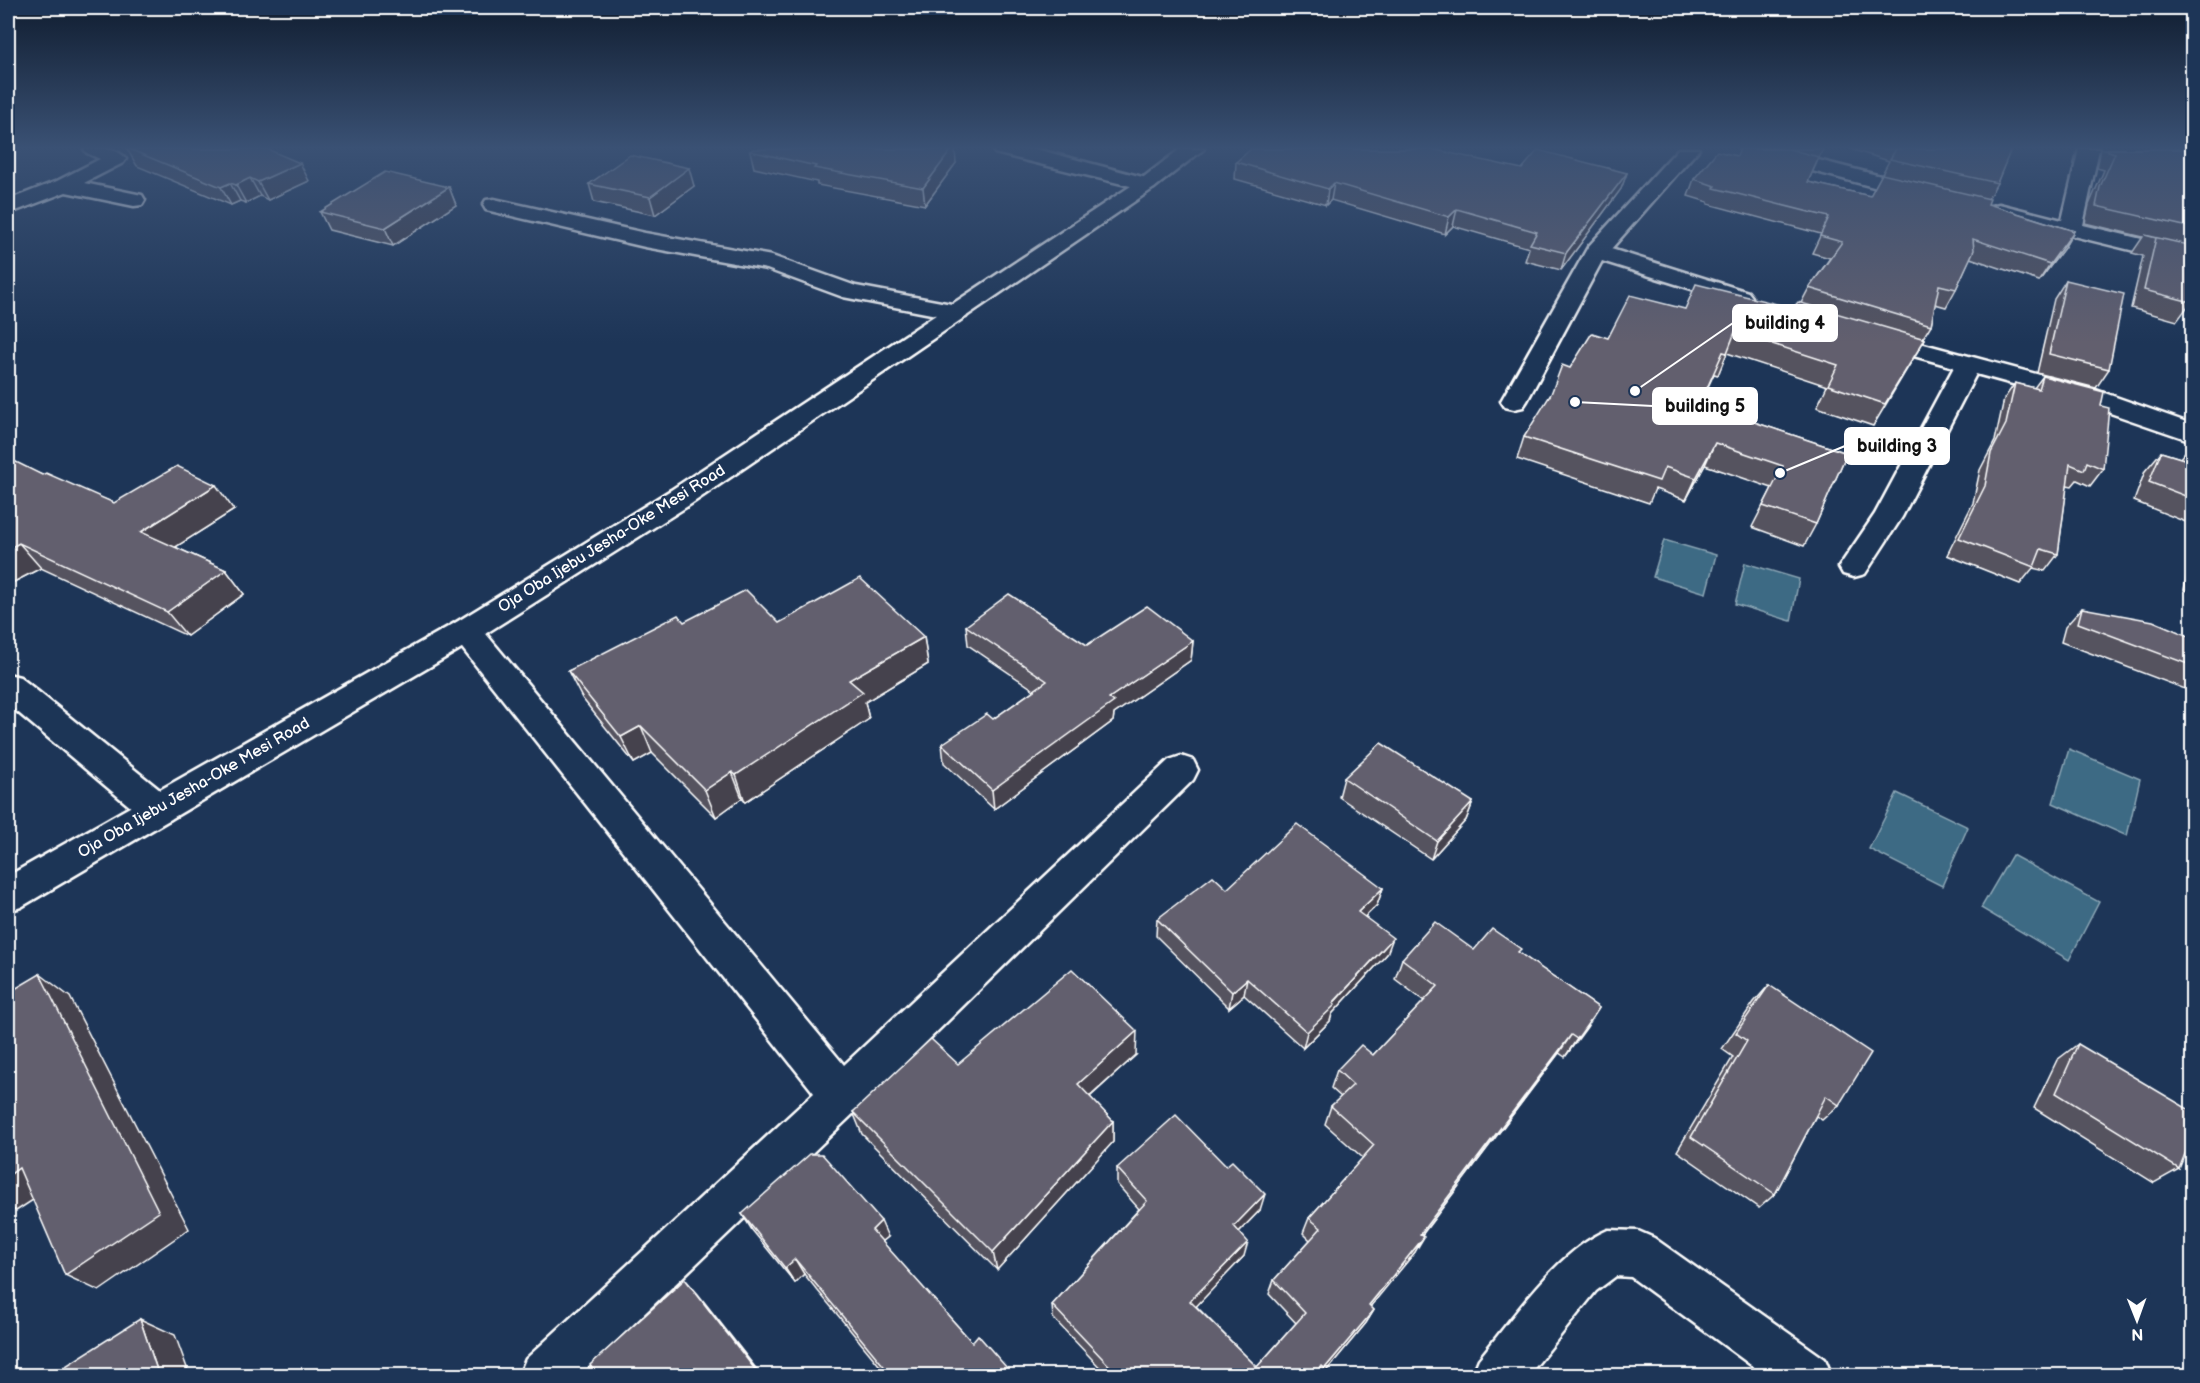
<svg xmlns="http://www.w3.org/2000/svg" width="2200" height="1383" font-family="'Balsamiq Sans',sans-serif">
	<style>
		.water { fill: #3e6a84; stroke: #8ba6b5; stroke-width: 1.5 }
		.lines { fill: none; stroke-linecap: round; stroke-linejoin: round }
		.minor-casing { stroke: #fff; stroke-width: 5 }
		.major-casing { stroke: #fff; stroke-width: 5 }
		.minor { fill: #1d3557; fill-rule: evenodd }
		.major { fill: #1d3557; fill-rule: evenodd }
		.wall { fill: #54525f; stroke: #fff; stroke-width: 1.5 }
		.shaded-wall { fill: #45424d; stroke: #fff; stroke-width: 1.5 }
		.building { fill: #625f6e; stroke: #fff; stroke-width: 1.5 }
		.labels { text-anchor: middle; dominant-baseline: central; stroke-width: 5; stroke-linejoin: round; paint-order: stroke }
		.street-label { font-size: 16px; fill: #fff; stroke: #1d3557 }
		.leader { fill: none; stroke: #fff; stroke-width: 2 }
		.callout-dot { fill: #fff; stroke: #1d3557; stroke-width: 2 }
		.callout { fill: #fff; stroke: #fff; stroke-width: 2 }
		.callout-label { font-size: 18px; text-anchor: middle; font-weight: bold; fill: #111 }
	</style>
	<rect width="100%" height="100%" fill="#1d3557"/>
	<filter id="ink" filterUnits="userSpaceOnUse"><feTurbulence type="fractalNoise" baseFrequency=".0167" numOctaves="2"/><feDisplacementMap in="SourceGraphic" scale="12" xChannelSelector="R" yChannelSelector="G"/><feConvolveMatrix kernelMatrix="1 2 1 2 8 2 1 2 1" color-interpolation-filters="sRGB"/></filter>
	<g filter="url(#ink)">
		<!-- water -->
		<g class="water">
			<polygon points="1664,540 1716,555 1706,593 1653,577"/>
			<polygon points="1745,563 1799,579 1791,621 1735,604"/>
			<polygon points="2069,749 2140,779 2127,836 2053,803"/>
			<polygon points="1897,793 1968,827 1942,886 1869,849"/>
			<polygon points="2012,855 2099,902 2069,960 1981,908"/>
		</g>
		<g class="lines">
			<!-- minor casing -->
			<g class="minor-casing">
				<g id="minor">
					<path d="M84,149C98,149 117,146 126,159L123,163L84,183L142,195L145,200L142,205L134,206L66,192L8,214V200L57,181L100,159L87,153Z"/>
					<polygon points="992,149 1036,149 1154,180 1158,184 1154,188 1147,190 995,153"/>
					<polygon points="1678,149 1699,149 1611,249 1748,292 1752,297 1748,302 1740,304 1602,261 1527,401 1523,407 1514,409 1505,407 1501,401 1588,247"/>
					<polygon points="1740,149 1775,149 1928,188 1931,193 1928,198 1920,199 1743,153"/>
					<polygon points="2079,149 2099,149 2083,225 2192,251 2192,265 1991,216 1988,211 1991,206 1999,204 2062,220"/>
					<polygon points="494,199 645,233 772,256 856,286 957,305 966,307 969,312 966,317 957,319 843,297 767,269 645,247 486,210 483,205 486,200"/>
					<polygon points="1875,331 2096,390 2192,424 2192,441 2078,402 1976,374 1902,517 1865,574 1854,577 1843,574 1839,567 1875,514 1954,367 1866,343 1863,338 1866,333"/>
					<polygon points="466,620 477,623 844,1065 1169,760 1181,756 1193,760 1198,770 1193,780 857,1110 579,1376 519,1376 526,1359 814,1093 455,639 450,631 455,623"/>
					<polygon points="8,674 20,677 171,799 176,809 171,819 158,824 145,819 8,704"/>
					<path d="M1608,1230L1638,1231L1654,1238L1825,1359L1832,1376H1766L1631,1277L1616,1276L1596,1291L1528,1376H1472L1479,1359C1514,1317 1557,1251 1608,1230Z"/>
				</g>
			</g>
			<!-- major casing -->
			<g class="major-casing">
				<polygon id="major" points="1180,149 1204,149 1154,188 691,504 477,639 21,907 8,911 8,876 455,623 671,490 1140,180"/>
			</g>
			<!-- minor -->
			<use href="#minor" class="minor"/>
			<!-- major -->
			<use href="#major" class="major"/>
		</g>
		<!-- wall -->
		<g class="wall">
			<polygon points="127,149 267,149 309,181 268,200 260,196 246,203 240,201 231,205 137,166"/>
			<polygon points="1767,149 1823,149 1808,182 1870,196 1889,161 1850,149 2011,149 1997,183 1988,199 1988,204 2074,231 2064,248 2039,281 1970,258 1956,289 1946,307 1935,304 1931,325 1923,338 1925,339 1873,426 1817,407 1827,386 1727,353 1718,375 1714,374 1700,404 1847,453 1816,524 1804,546 1752,527 1772,488 1705,465 1686,500 1655,489 1649,503 1517,459 1524,437 1570,368 1608,338 1685,309 1793,308 1801,303 1809,288 1830,258 1812,253 1821,234 1708,204 1708,202 1688,196 1694,179 1737,156"/>
			<polygon points="2193,149 2193,294 2191,302 2177,321 2131,308 2143,256 2132,253 2143,237 2085,223 2089,205 2104,170 2097,168 2101,149"/>
			<polygon points="750,151 956,163 925,205 817,185 817,182 754,168"/>
			<polygon points="1236,162 1522,169 1627,173 1621,189 1561,270 1525,261 1529,248 1453,226 1445,234 1331,200 1326,205 1235,179"/>
			<polygon points="589,184 694,186 655,215 594,202"/>
			<polygon points="449,187 456,205 393,246 329,230 320,212"/>
			<polygon points="2066,280 2109,369 2096,388 2037,373 2054,299"/>
			<polygon points="2043,376 2101,406 2103,469 2090,486 2077,480 2072,486 2067,485 2058,554 2045,571 2033,568 2020,584 1947,555 1973,503 1980,470 1995,441 2004,399 2015,383 2034,388"/>
			<polygon points="2193,442 2193,525 2134,501 2145,471 2161,452 2180,458"/>
			<polygon points="8,461 42,475 114,503 234,510 175,547 226,570 244,594 187,636 41,568 8,585"/>
			<polygon points="2193,541 2193,592 2184,590"/>
			<polygon points="2082,608 2193,638 2193,692 2061,642 2065,627"/>
			<polygon points="684,622 779,623 924,637 928,664 865,702 869,719 745,802 742,798 716,817 652,753 634,763 582,698 568,671"/>
			<polygon points="966,626 1087,645 1193,641 1191,660 1114,714 1113,721 994,809 944,763 942,744 993,719 1034,690 968,645"/>
			<polygon points="1344,778 1473,802 1466,820 1431,859 1339,797"/>
			<polygon points="1383,888 1377,905 1365,917 1387,954 1332,1014 1330,1021 1303,1048 1244,995 1229,1008 1156,936 1157,919 1227,889"/>
			<polygon points="1474,950 1519,953 1599,1008 1565,1057 1559,1053 1422,1235 1415,1252 1370,1306 1374,1310 1366,1323 1322,1376 1108,1376 1053,1318 1052,1305 1139,1209 1117,1184 1117,1168 1260,1210 1239,1232 1244,1256 1196,1306 1257,1367 1296,1323 1269,1294 1274,1280 1310,1240 1303,1233 1309,1218 1363,1158 1325,1124 1331,1106 1341,1097 1331,1088 1337,1070 1373,1055 1424,1001 1395,979 1402,959"/>
			<polygon points="1769,985 1839,1105 1822,1120 1816,1116 1775,1194 1759,1208 1677,1151 1733,1057 1722,1049 1754,1002"/>
			<polygon points="2078,1044 2179,1169 2154,1183 2034,1108 2057,1060"/>
			<polygon points="1136,1055 1090,1097 1113,1121 1113,1142 997,1270 862,1134 853,1112 958,1064"/>
			<polygon points="742,1214 888,1237 882,1242 972,1342 1014,1376 888,1376 804,1274 795,1283 752,1230"/>
		</g>
		<!-- shaded-wall -->
		<g class="shaded-wall">
			<polygon points="952,149 955,149 956,163 925,205 923,188"/>
			<polygon points="300,163 309,181 268,200 258,182"/>
			<polygon points="689,168 694,186 655,215 650,197"/>
			<polygon points="1627,173 1621,189 1561,270 1566,253"/>
			<polygon points="250,178 260,196 246,203 236,185"/>
			<polygon points="230,183 240,201 231,205 221,187"/>
			<polygon points="1334,183 1331,200 1326,205 1328,189"/>
			<polygon points="449,187 456,205 393,246 385,228"/>
			<polygon points="1457,209 1453,226 1445,234 1449,217"/>
			<polygon points="2074,231 2064,248 2039,281 2050,264"/>
			<polygon points="1715,443 1705,465 1686,500 1696,478"/>
			<polygon points="216,485 234,510 160,557 141,532"/>
			<polygon points="19,543 41,568 8,585 8,549"/>
			<polygon points="226,570 244,594 187,636 167,612"/>
			<polygon points="924,637 928,664 865,702 869,719 745,802 736,775 849,680"/>
			<polygon points="1193,641 1191,660 1114,714 1113,721 994,809 992,790 1109,698"/>
			<polygon points="641,726 652,753 634,763 621,737"/>
			<polygon points="732,772 742,798 716,817 705,790"/>
			<polygon points="1473,802 1466,820 1431,859 1437,841"/>
			<polygon points="1383,888 1377,905 1353,928 1358,912"/>
			<polygon points="1393,938 1387,954 1332,1014 1330,1021 1303,1048 1307,1032"/>
			<polygon points="40,974 70,997 189,1229 99,1291 65,1275"/>
			<polygon points="1247,979 1244,995 1229,1008 1232,992"/>
			<polygon points="1599,1008 1587,1027 1565,1057 1577,1039"/>
			<polygon points="1137,1031 1136,1055 1078,1107 1078,1084"/>
			<polygon points="1571,1035 1559,1053 1411,1249 1420,1234"/>
			<polygon points="1113,1121 1113,1142 997,1270 993,1252"/>
			<polygon points="19,1168 53,1187 16,1211 8,1206 8,1176"/>
			<polygon points="1265,1194 1260,1210 1230,1241 1234,1226"/>
			<polygon points="881,1221 888,1237 878,1245 872,1230"/>
			<polygon points="1424,1237 1415,1252 1361,1318 1369,1305"/>
			<polygon points="1248,1242 1244,1256 1188,1315 1190,1301"/>
			<polygon points="795,1259 804,1274 795,1283 785,1268"/>
			<polygon points="685,1279 698,1294 762,1376 760,1376"/>
			<polygon points="1374,1310 1366,1323 1322,1376 1321,1376 1325,1368"/>
			<polygon points="140,1319 175,1335 190,1376 159,1376"/>
		</g>
		<!-- building -->
		<g class="building">
			<polygon points="129,149 267,149 300,163 258,182 250,178 236,185 230,183 221,187"/>
			<polygon points="753,149 952,149 923,188 814,168 816,166 750,151"/>
			<polygon points="1251,149 1432,149 1522,169 1538,150 1627,173 1566,253 1530,244 1537,232 1457,209 1449,217 1334,183 1328,189 1236,162"/>
			<polygon points="1740,149 1789,149 1819,157 1808,182 1870,196 1882,174 1990,199 1988,204 2074,231 2050,264 1973,239 1974,250 1956,289 1939,285 1931,325 1809,288 1842,242 1820,236 1829,217 1714,188 1715,186 1694,179 1717,151 1737,156"/>
			<polygon points="1896,149 2011,149 1997,183 1890,159"/>
			<polygon points="2108,149 2193,149 2193,228 2096,206 2100,187 2115,153 2108,151"/>
			<polygon points="630,155 689,168 650,197 589,184"/>
			<polygon points="385,172 449,187 385,228 320,212"/>
			<polygon points="2145,235 2193,246 2193,294 2191,302 2144,290 2156,238"/>
			<polygon points="2066,280 2124,294 2109,369 2049,354"/>
			<polygon points="1696,284 1793,308 1798,302 1925,339 1885,404 1828,385 1838,365 1735,332 1727,353 1723,352 1700,404 1847,453 1816,524 1763,506 1783,466 1715,443 1696,478 1665,467 1659,481 1524,437 1551,394 1562,365 1570,368 1592,333 1608,338 1630,295 1685,309"/>
			<polygon points="2043,376 2104,392 2101,406 2109,408 2103,469 2087,462 2084,470 2070,464 2058,554 2041,549 2034,567 1959,538 1985,486 1991,453 2006,424 2015,383 2039,389"/>
			<polygon points="2193,445 2193,499 2149,482 2161,452 2184,459"/>
			<polygon points="10,459 42,475 46,473 114,503 177,466 216,485 141,532 226,570 167,612 19,543 8,549 8,461"/>
			<polygon points="860,578 924,637 849,680 863,692 736,775 732,772 705,790 641,726 621,737 568,671 678,615 684,622 746,590 779,623"/>
			<polygon points="1009,594 1087,645 1147,606 1193,641 1109,698 1114,702 992,790 942,744 987,714 993,719 1047,681 966,626"/>
			<polygon points="2082,608 2153,621 2193,638 2193,666 2078,623"/>
			<polygon points="1381,743 1473,802 1437,841 1344,778"/>
			<polygon points="1297,824 1383,888 1358,912 1393,938 1333,1003 1335,1005 1307,1032 1247,979 1232,992 1157,919 1213,876 1227,889"/>
			<polygon points="1435,922 1474,950 1492,929 1521,949 1518,952 1599,1008 1577,1039 1571,1035 1420,1234 1424,1237 1369,1305 1374,1310 1325,1368 1322,1366 1315,1376 1119,1376 1052,1305 1147,1201 1117,1168 1176,1115 1226,1166 1232,1161 1265,1194 1234,1226 1248,1242 1190,1301 1257,1367 1305,1313 1274,1280 1321,1228 1309,1218 1374,1145 1331,1106 1353,1085 1337,1070 1361,1045 1373,1055 1438,986 1402,959"/>
			<polygon points="1072,969 1137,1031 1078,1084 1113,1121 993,1252 853,1112 931,1039 958,1064"/>
			<polygon points="40,974 159,1212 65,1275 19,1168 8,1176 8,993"/>
			<polygon points="1769,985 1871,1053 1839,1105 1826,1096 1775,1194 1691,1137 1747,1041 1736,1033"/>
			<polygon points="2078,1044 2193,1112 2193,1134 2179,1169 2056,1093"/>
			<polygon points="810,1154 822,1154 881,1221 872,1230 972,1342 978,1335 1014,1376 892,1376 795,1259 785,1268 742,1214"/>
			<polygon points="685,1279 760,1376 597,1376 590,1365"/>
			<polygon points="140,1319 159,1376 50,1376"/>
		</g>
	</g>
	<!-- sky -->
	<linearGradient id="sky" x2="0" y2="1"><stop stop-color="#101d30"/><stop offset="0.43" stop-color="#3a5174"/><stop offset="1" stop-color="#3a5174" stop-opacity="0"/></linearGradient>
	<rect width="2200" height="343" fill="url(#sky)"/>
	<g class="labels">
		<!-- street labels -->
		<g class="street-label">
			<text transform="translate(612 539) rotate(-32)">Oja Oba Ijebu Jesha-Oke Mesi Road</text>
			<text transform="translate(194 788) rotate(-30)">Oja Oba Ijebu Jesha-Oke Mesi Road</text>
		</g>
	</g>
	<!-- callouts -->
	<path class="leader" d="M1635 391L1733 323M1575 402L1653 406M1780 473L1845 446"/>
	<g class="callout-dot">
		<circle cx="1635" cy="391" r="6"/>
		<circle cx="1575" cy="402" r="6"/>
		<circle cx="1780" cy="473" r="6"/>
	</g>
	<g class="callout">
		<rect x="1733" y="305" width="104" height="36" rx="6"/>
		<rect x="1653" y="388" width="104" height="36" rx="6"/>
		<rect x="1845" y="428" width="104" height="36" rx="6"/>
	</g>
	<g class="callout-label">
		<text x="1785" y="329">building 4</text>
		<text x="1705" y="412">building 5</text>
		<text x="1897" y="452">building 3</text>
	</g>
	<!-- margin -->
	<rect width="2200" height="1383" fill="none" stroke="#1d3557" stroke-width="30"/>
	<rect x="15" y="15" width="2170" height="1353" fill="none" stroke="#fff" stroke-width="2" filter="url(#ink)"/>
	<!-- north arrow -->
	<g transform="translate(2137 1320) rotate(179)" stroke="#1d3557" stroke-width="4.5" paint-order="stroke">
	<path d="M0-4.5L10 22L0 15L-10 22Z" fill="#ffffff"/>
	<text y="-9" font-size="16" font-weight="bold" text-anchor="middle" fill="#ffffff">N</text>
	</g>
</svg>
